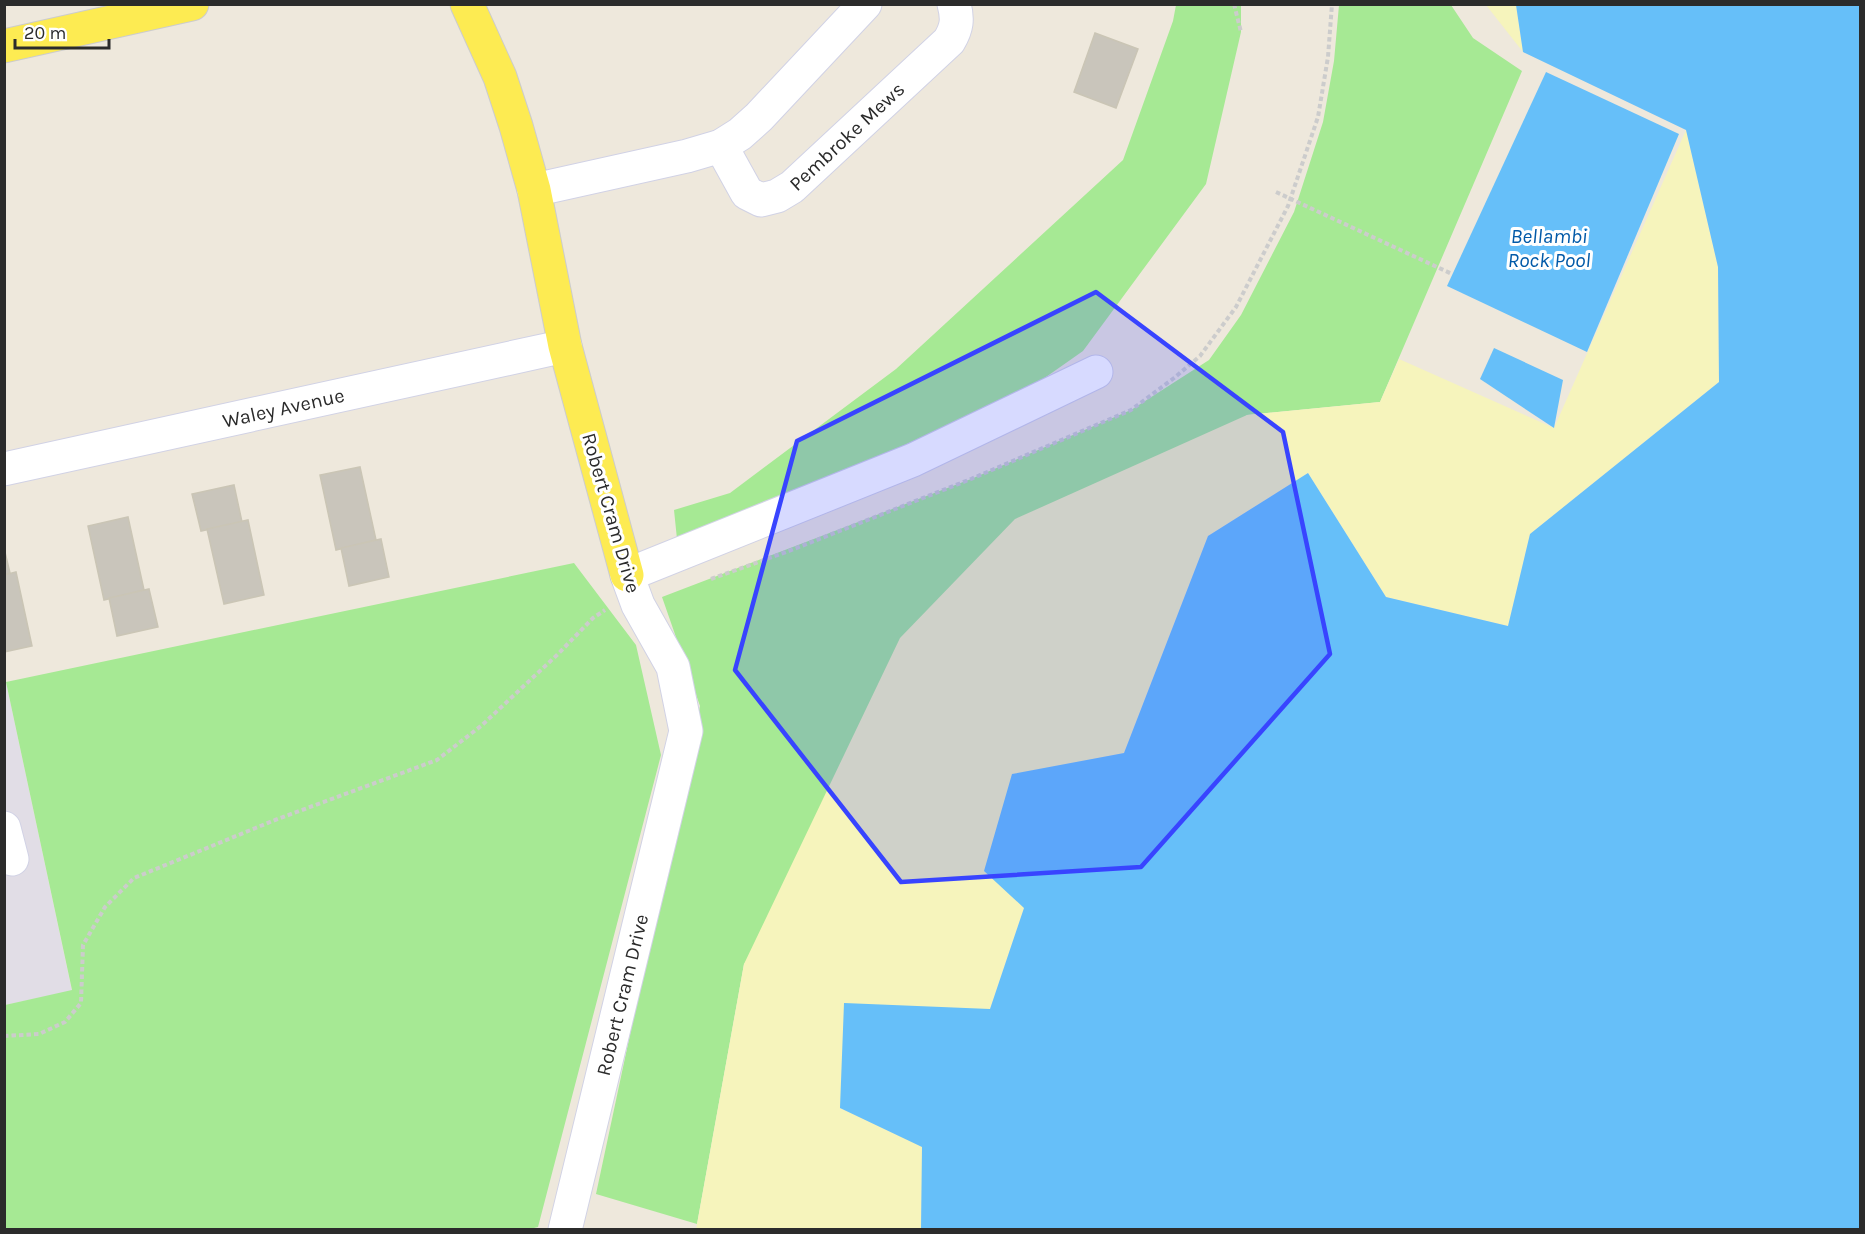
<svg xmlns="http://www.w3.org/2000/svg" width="1865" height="1234" font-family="Karla,sans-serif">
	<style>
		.industrial { fill: #e1dde6 }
		.green { fill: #a6e994 }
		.sand { fill: #f6f4bc }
		.water { fill: #66bff9 }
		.building { fill: #c9c5bb; stroke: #cac5b5; stroke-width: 1.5 }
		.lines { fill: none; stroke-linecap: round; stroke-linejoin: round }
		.minor-casing { stroke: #d1d2e5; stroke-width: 35 }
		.major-casing { stroke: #ccc; stroke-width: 35 }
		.path { stroke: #ccc; stroke-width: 4; stroke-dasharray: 4.5 3; stroke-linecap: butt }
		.minor { stroke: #fff; stroke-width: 33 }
		.major { stroke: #fdeb52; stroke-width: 33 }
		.marked { fill: #3844ff; fill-opacity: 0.2; stroke: #3844ff; stroke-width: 4.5; stroke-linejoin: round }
		.labels { text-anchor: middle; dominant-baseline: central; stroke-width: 6; stroke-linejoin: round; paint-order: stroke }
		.street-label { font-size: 20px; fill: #2b2b2b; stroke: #fff }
		.water-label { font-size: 21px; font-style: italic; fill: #025aa8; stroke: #fff }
	</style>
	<rect width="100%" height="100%" fill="#eee8dc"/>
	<!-- industrial -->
	<polygon class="industrial" points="6,682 72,991 5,1005 4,683"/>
	<!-- green -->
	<g class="green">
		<polygon points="1176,5 1241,5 1241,32 1206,184 1083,351 1036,384 969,417 847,470 677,539 674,510 730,493 896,369 1123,160 1173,21"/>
		<polygon points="1339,5 1451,5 1473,38 1522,71 1380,402 1247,415 744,964 697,1224 596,1194 700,706 662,597 971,479 1131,410 1209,360 1241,315 1294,212 1323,122 1334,61"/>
		<polygon points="574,563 636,645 661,755 538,1227 526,1230 5,1229 5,1005 72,990 6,682"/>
	</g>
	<!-- sand -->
	<g class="sand">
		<polygon points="1486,5 1516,5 1523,52"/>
		<polygon points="1686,130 1718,267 1719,382 1530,534 1508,626 1386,597 1308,473 1208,536 1124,753 1012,775 1024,908 990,1009 840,1108 923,1147 921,1229 696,1230 744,964 900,638 1015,519 1247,415 1380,402 1399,359 1554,428"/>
	</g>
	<!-- water -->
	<g class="water">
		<polygon points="1516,5 1860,5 1860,1229 921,1229 922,1147 840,1108 844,1003 990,1009 1024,908 984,871 1012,774 1124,753 1208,536 1308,473 1386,597 1508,626 1530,534 1719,382 1718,267 1686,130 1523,52"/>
		<polygon points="1546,72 1679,134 1587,352 1447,286"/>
		<polygon points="1494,348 1563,380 1554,428 1480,379"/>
	</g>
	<!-- building -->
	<g class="building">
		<polygon points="1095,33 1138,49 1116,108 1074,92"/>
		<polygon points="360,467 376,540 336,550 320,475"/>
		<polygon points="234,485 242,522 201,531 192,494"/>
		<polygon points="128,517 144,590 104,600 88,526"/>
		<polygon points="248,520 264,595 224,604 207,529"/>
		<polygon points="381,539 389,577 349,586 341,548"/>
		<polygon points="4,548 10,573 4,575"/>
		<polygon points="16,572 32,646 4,652 4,575"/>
		<polygon points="149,589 158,627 117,636 109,598"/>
	</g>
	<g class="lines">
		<!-- minor casing -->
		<g class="minor-casing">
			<g id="minor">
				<path id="s1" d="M721,146L747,193L761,200L777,196L792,187L949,41C957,28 958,19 954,4"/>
				<polyline points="534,190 687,156 721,146 740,134 759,117 865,4"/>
				<path id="s2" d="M4,469L565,346"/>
				<polyline points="4,828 12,859"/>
				<path id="s3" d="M565,1230L686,731L673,667L638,605L627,575L913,460L1096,372"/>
			</g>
		</g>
		<!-- major casing -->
		<g class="major-casing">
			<g id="major">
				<polyline points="467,4 500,77 516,126 534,190 565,346 627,575"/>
				<polyline points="4,46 192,4"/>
			</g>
		</g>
		<!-- path -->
		<g class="path">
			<polyline points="1234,4 1241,32"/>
			<polyline points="1276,192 1452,274"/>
			<polyline points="711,579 789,551 971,479 1131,410 1174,378 1200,356 1236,307 1288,206 1318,117 1328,57 1332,4"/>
			<polyline points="4,1036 39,1034 65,1022 81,1003 83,945 105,907 134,878 275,820 437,760 481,726 557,655 593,618 605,610"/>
		</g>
		<!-- minor -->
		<use href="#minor" class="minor"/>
		<!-- major -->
		<use href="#major" class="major"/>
	</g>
	<!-- marked area -->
	<path class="marked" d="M1096,292L1283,432L1330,654L1141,867L901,882L735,670L797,441Z"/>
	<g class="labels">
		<!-- street labels -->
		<g class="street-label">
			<text stroke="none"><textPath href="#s1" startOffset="178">Pembroke Mews</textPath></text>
			<text stroke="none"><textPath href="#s2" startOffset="286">Waley Avenue</textPath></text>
			<text transform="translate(611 513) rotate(74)">Robert Cram Drive</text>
			<text stroke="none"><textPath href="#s3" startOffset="242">Robert Cram Drive</textPath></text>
		</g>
		<!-- water labels -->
		<g class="water-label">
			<text x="1549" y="236">Bellambi<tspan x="1549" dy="24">Rock Pool</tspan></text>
		</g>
	</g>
	<!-- border -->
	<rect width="1865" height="1234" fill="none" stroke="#2b2b2b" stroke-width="12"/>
	<!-- scale -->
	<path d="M15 39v9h94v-9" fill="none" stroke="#2b2b2b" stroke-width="3"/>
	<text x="24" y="39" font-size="18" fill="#2b2b2b" stroke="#ffffff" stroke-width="4.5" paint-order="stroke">20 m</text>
</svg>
